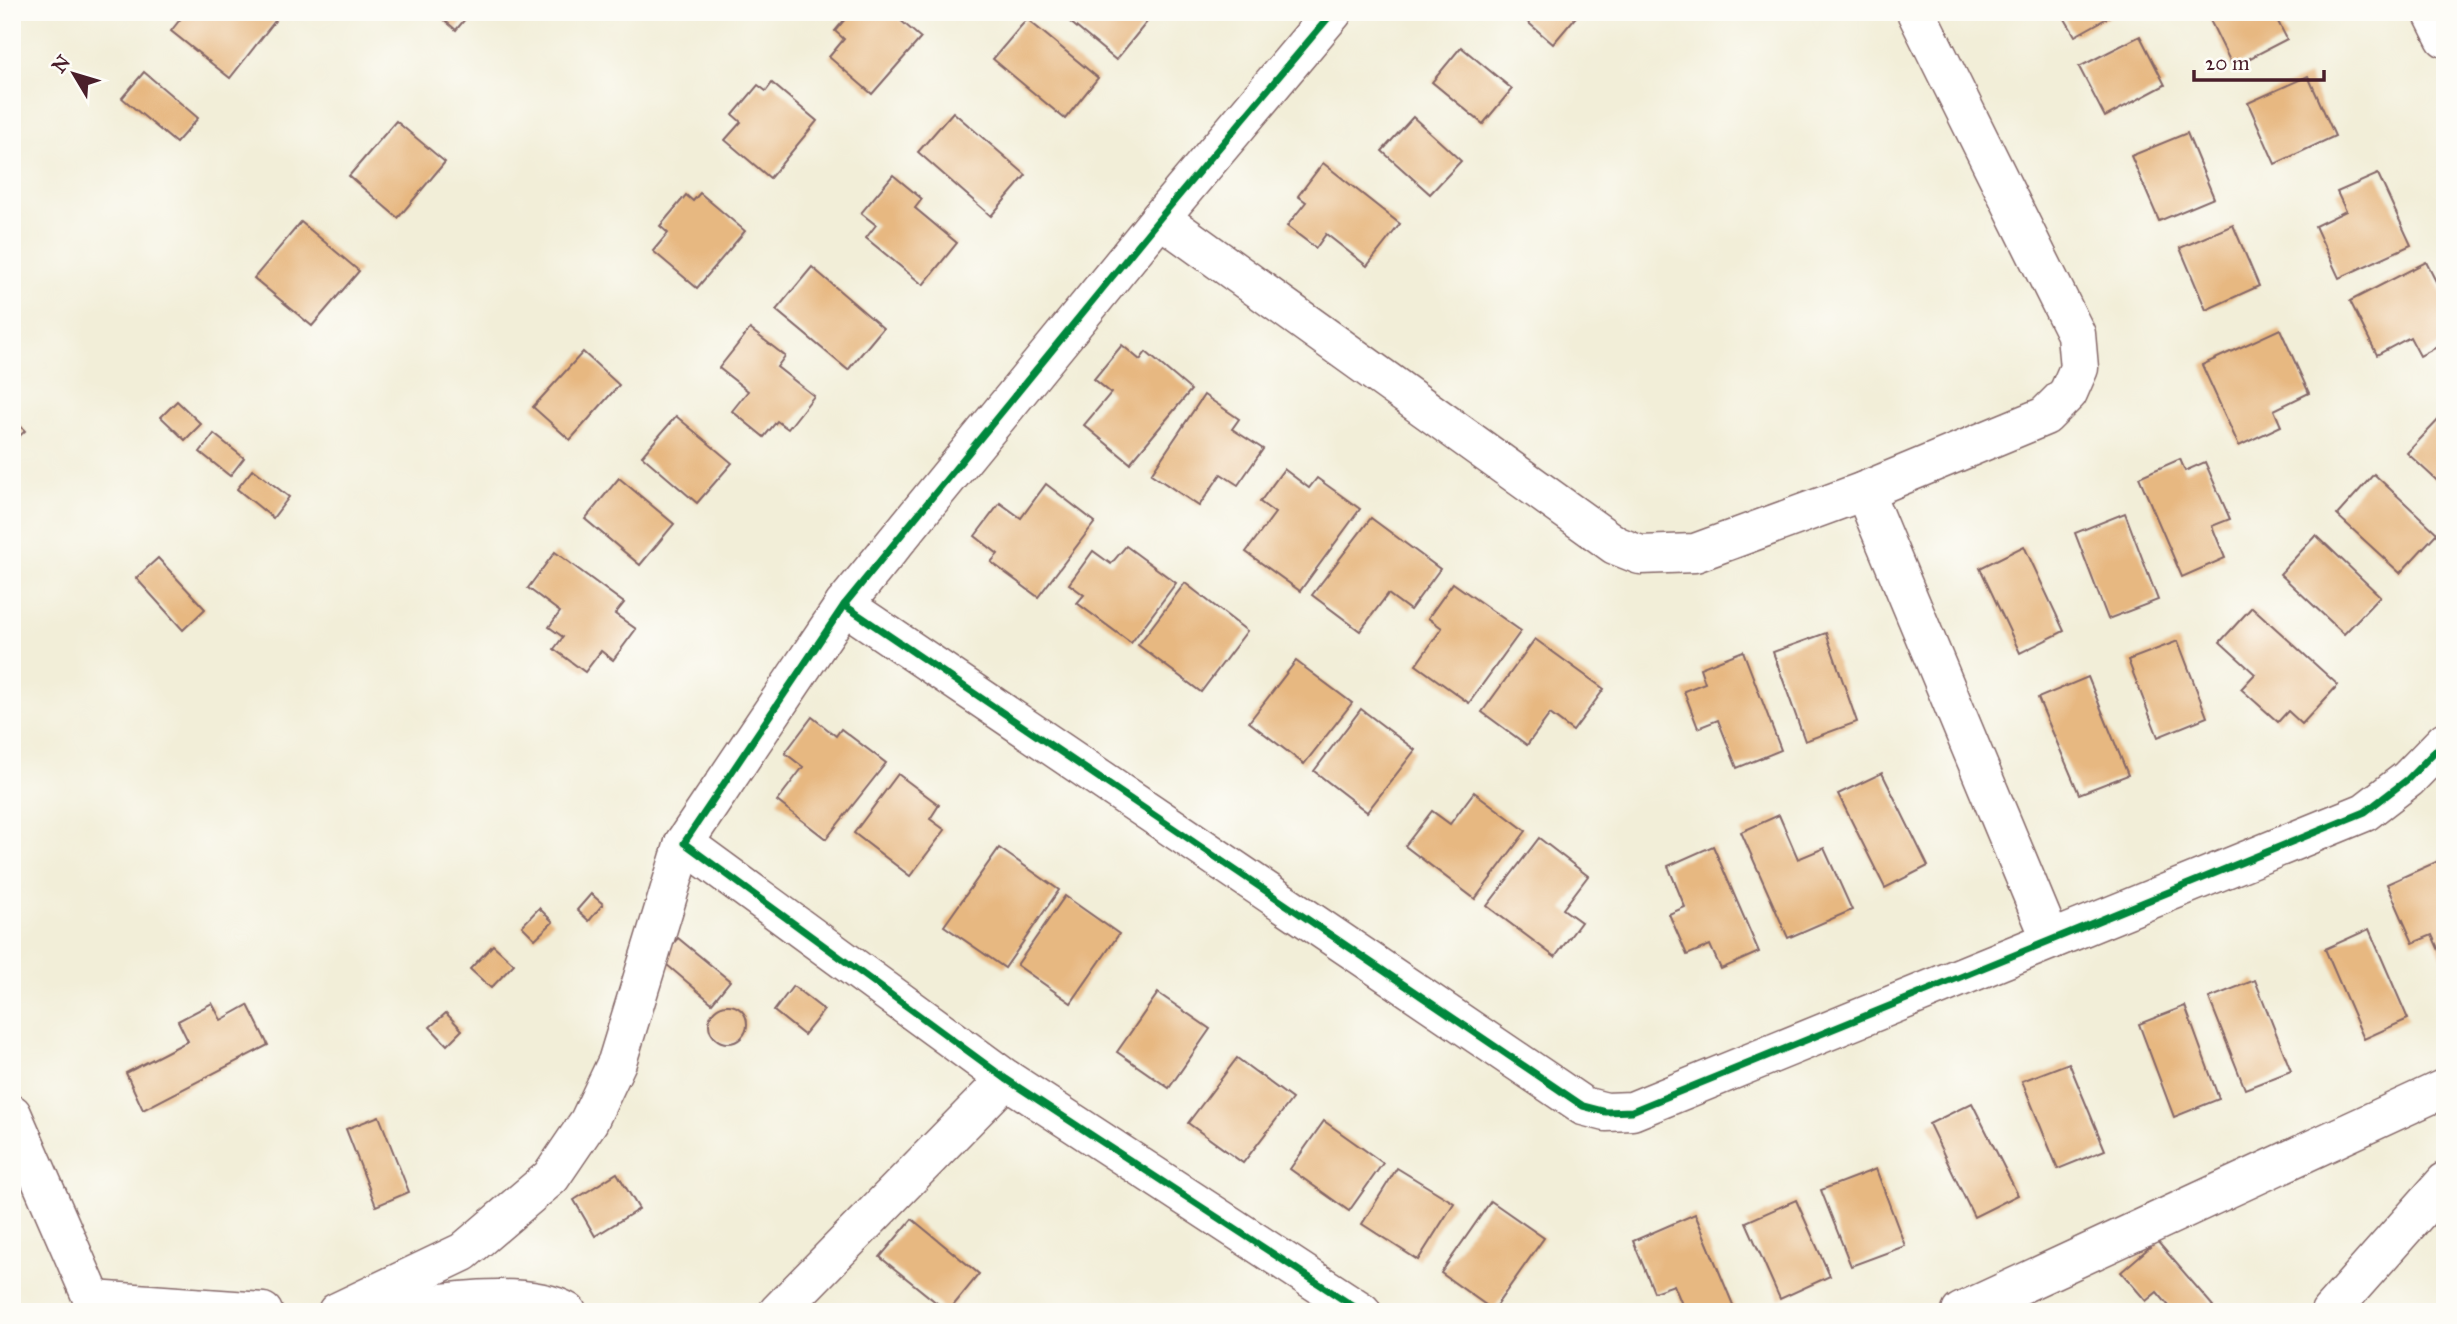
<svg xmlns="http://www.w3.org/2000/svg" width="2457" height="1324" font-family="'IM FELL Great Primer',serif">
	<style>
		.building { fill: #e7b881 }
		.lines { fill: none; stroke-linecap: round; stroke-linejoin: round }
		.street-casing { stroke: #856768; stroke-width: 41 }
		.street { stroke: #fff; stroke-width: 38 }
		.cycleway-casing { stroke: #fdfcf7; stroke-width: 11 }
		.cycleway { stroke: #00873e; stroke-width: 7 }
	</style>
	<rect width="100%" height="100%" fill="#fdfcf7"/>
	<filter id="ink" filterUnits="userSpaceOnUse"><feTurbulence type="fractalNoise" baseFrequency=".0143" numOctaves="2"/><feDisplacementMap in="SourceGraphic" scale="14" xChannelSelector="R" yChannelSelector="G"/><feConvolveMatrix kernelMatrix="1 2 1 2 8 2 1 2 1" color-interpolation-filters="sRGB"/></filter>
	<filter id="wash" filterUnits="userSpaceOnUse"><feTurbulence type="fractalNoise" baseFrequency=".00686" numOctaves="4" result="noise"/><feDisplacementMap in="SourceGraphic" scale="28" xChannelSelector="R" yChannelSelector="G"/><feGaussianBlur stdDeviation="1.57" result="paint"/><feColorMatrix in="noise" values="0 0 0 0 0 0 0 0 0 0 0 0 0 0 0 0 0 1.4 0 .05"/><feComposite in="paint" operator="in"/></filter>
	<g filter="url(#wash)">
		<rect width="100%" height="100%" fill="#f2eed8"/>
		<g id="blocks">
			<!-- building -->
			<g class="building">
				<polygon points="186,12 282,12 230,78 171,31"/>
				<polygon points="435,12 471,12 456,30"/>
				<polygon points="851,12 891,12 921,38 872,94 829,57 844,39 835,31"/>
				<polygon points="1058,12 1146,12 1151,17 1116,60"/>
				<polygon points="1516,12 1580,12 1553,44"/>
				<polygon points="2061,12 2118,12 2075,36"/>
				<polygon points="2206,12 2273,12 2287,39 2233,67"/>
				<polygon points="1027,19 1098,78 1065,119 993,59"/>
				<polygon points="2140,36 2165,85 2105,117 2079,67"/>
				<polygon points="1461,47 1512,89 1483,124 1432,82"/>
				<polygon points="144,72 198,118 176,143 122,98"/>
				<polygon points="2308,76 2335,136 2275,164 2248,103"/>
				<polygon points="772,83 817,121 770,178 725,140 741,122 733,115 758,85 766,91"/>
				<polygon points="953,112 1026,175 991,216 918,152"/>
				<polygon points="1413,117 1461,161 1430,194 1382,151"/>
				<polygon points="396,121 445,162 398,218 349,176"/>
				<polygon points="2187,133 2214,198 2159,221 2131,156"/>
				<polygon points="1323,163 1400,224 1367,266 1326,234 1316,248 1287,226 1306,202 1298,196"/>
				<polygon points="2378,174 2411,245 2339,278 2315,226 2346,211 2337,192"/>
				<polygon points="893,175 922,199 915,208 957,243 923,285 866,238 876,225 861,213"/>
				<polygon points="700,193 745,231 697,288 653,251 668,233 660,226 686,195 693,201"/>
				<polygon points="301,222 359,271 312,326 254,278"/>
				<polygon points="2233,225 2259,286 2206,310 2180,248"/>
				<polygon points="2426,262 2445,299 2445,343 2420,356 2410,337 2377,355 2350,301"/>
				<polygon points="812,267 883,328 848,370 776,310"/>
				<polygon points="750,329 785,356 777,367 814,396 788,429 777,421 764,437 732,411 748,391 719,368"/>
				<polygon points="2280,329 2309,393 2274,410 2281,426 2239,446 2202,365"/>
				<polygon points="1122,345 1140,360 1146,352 1191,390 1130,463 1084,425 1111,393 1094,379"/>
				<polygon points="583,352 619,385 570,440 533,407"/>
				<polygon points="1204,395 1239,419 1232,429 1263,449 1238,485 1221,474 1199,506 1151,474"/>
				<polygon points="177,401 201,424 185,440 161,417"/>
				<polygon points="2443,415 2445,417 2445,488 2407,453"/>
				<polygon points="676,416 732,463 697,503 642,456"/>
				<polygon points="12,417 25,431 12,443"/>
				<polygon points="214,434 244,458 230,476 200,452"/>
				<polygon points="2180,459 2185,471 2205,462 2230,519 2212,526 2225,558 2182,577 2139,477"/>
				<polygon points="253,469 289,497 273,518 237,489"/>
				<polygon points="1284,469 1309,488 1317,478 1360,509 1300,591 1246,552 1275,513 1260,502"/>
				<polygon points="2374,474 2437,533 2400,573 2337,515"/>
				<polygon points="619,478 674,524 640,565 585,519"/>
				<polygon points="1046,484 1095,522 1038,597 991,562 998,554 975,536 1000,503 1021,518"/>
				<polygon points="2125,513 2158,600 2108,619 2075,533"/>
				<polygon points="1371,518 1440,569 1410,610 1388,594 1360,631 1312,595"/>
				<polygon points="2316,535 2380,596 2344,634 2280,574"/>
				<polygon points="1126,546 1176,583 1131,643 1077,603 1084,595 1069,584 1093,551 1111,564"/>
				<polygon points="2024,546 2064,631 2020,653 1980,568"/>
				<polygon points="555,552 624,603 615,614 636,629 613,660 601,651 585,672 554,649 563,637 549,627 560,612 528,588"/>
				<polygon points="158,558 205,609 183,630 136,578"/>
				<polygon points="1185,583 1247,631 1201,692 1138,645"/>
				<polygon points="1453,583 1521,631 1469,703 1416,665 1442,628 1428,618"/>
				<polygon points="2252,607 2338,685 2302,724 2288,711 2278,722 2241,689 2255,674 2220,642"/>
				<polygon points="1826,633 1857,722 1805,741 1773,652"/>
				<polygon points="1535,639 1604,689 1573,731 1550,714 1527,745 1482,712"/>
				<polygon points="2178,641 2207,717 2158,737 2128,660"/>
				<polygon points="1743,651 1781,750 1737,768 1718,720 1698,728 1684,691 1705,683 1700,668"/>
				<polygon points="1296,661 1352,703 1304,764 1249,722"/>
				<polygon points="2088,677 2128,775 2079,794 2038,698"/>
				<polygon points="1361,709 1415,750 1367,812 1314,771"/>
				<polygon points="812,717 836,736 841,729 886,763 826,839 777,801 803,767 785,753"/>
				<polygon points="1882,773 1928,866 1885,888 1838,794"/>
				<polygon points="898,774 939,805 930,819 945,830 910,876 854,833"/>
				<polygon points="1474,792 1526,831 1475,899 1405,846 1432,811 1450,824"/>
				<polygon points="1779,815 1798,859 1824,848 1852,910 1788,938 1741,832"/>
				<polygon points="1539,838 1588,876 1563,909 1581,922 1555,957 1487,906"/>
				<polygon points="1713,846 1759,952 1721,969 1710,945 1687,955 1669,914 1685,907 1668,866"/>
				<polygon points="999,848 1059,890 1005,968 944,926"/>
				<polygon points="2445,858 2445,964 2432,935 2413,943 2387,884"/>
				<polygon points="591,894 603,904 589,921 577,910"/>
				<polygon points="1065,896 1119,934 1071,1003 1017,965"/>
				<polygon points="539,908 553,922 535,939 522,926"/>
				<polygon points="2369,929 2408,1019 2364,1039 2325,949"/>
				<polygon points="678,938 730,981 712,1003 660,959"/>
				<polygon points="493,945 514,964 491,988 470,969"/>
				<polygon points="2255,980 2291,1071 2245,1089 2209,998"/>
				<polygon points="793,986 824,1010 804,1035 774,1011"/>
				<polygon points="1158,993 1210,1029 1169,1088 1117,1052"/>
				<polygon points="212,1003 221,1020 248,1005 268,1045 143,1110 126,1073 188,1041 178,1021"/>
				<circle cx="728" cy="1024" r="19"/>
				<polygon points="2185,1006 2219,1099 2174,1117 2139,1024"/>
				<polygon points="446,1013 462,1030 447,1045 430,1027"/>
				<polygon points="1237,1058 1292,1099 1243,1163 1188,1123"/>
				<polygon points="2069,1063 2105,1150 2058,1169 2022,1081"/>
				<polygon points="1972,1103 2018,1195 1974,1217 1929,1124"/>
				<polygon points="379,1116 409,1192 376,1206 346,1129"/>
				<polygon points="1324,1121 1383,1163 1349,1211 1290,1169"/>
				<polygon points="1397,1168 1454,1203 1418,1260 1362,1224"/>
				<polygon points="1876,1169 1905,1246 1851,1266 1821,1190"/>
				<polygon points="617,1173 639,1209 595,1236 574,1200"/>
				<polygon points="1796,1200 1830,1276 1780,1299 1746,1222"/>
				<polygon points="1491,1201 1544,1238 1493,1310 1441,1273"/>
				<polygon points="1695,1214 1736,1312 1685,1312 1674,1285 1654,1292 1633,1241"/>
				<polygon points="912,1219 979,1274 948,1312 880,1257"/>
				<polygon points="2157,1241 2213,1306 2207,1312 2174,1312 2157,1292 2146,1301 2121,1272"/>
			</g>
		</g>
	</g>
	<g filter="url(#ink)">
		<use href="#blocks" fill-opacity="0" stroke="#856768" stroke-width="2"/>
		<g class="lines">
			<!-- street casing -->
			<g class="street-casing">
				<g id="street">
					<polyline points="1333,12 1160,218 844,605 684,843 1006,1079 1362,1312"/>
					<polyline points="2432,12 2445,38"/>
					<polyline points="1160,218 1615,545 1640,555 1695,553 1864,491 2045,416 2068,393 2079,368 2076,334 1916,12"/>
					<polyline points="1864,491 2051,940"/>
					<polyline points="844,605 1583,1106 1606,1112 1632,1111 2365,812 2408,779 2445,741"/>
					<polyline points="12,1114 98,1312"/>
					<polyline points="93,1300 263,1312"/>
					<polyline points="337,1312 463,1252 551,1177 589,1121 617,1062 684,843"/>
					<path d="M371,1312C421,1306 524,1286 567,1312"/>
					<polyline points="778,1312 1006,1079"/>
					<polyline points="1961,1312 2445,1088"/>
					<polyline points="2330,1312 2445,1182"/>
				</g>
			</g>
			<!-- street -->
			<use href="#street" class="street"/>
			<!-- cycleway casing -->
			<g class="cycleway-casing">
				<g id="cycleway">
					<polyline points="1333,12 1160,218 844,605 684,843 1006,1079 1362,1312"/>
					<polyline points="844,605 1583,1106 1606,1112 1632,1111 2365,812 2408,779 2445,741"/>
				</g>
			</g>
			<!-- cycleway -->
			<use href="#cycleway" class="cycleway"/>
		</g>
	</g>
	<!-- margin -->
	<rect width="2457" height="1324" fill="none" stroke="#fdfcf7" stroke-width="42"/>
	<!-- north arrow -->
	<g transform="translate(74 74) rotate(308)" stroke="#fdfcf7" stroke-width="5" paint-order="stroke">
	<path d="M0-5L12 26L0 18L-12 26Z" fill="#4a1f2b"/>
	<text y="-10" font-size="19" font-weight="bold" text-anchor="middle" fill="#4a1f2b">N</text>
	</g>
	<!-- scale -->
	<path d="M2194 70v10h130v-10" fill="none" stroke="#4a1f2b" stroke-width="3.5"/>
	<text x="2205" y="70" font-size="21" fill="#4a1f2b" stroke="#fdfcf7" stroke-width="5" paint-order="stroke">20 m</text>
</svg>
